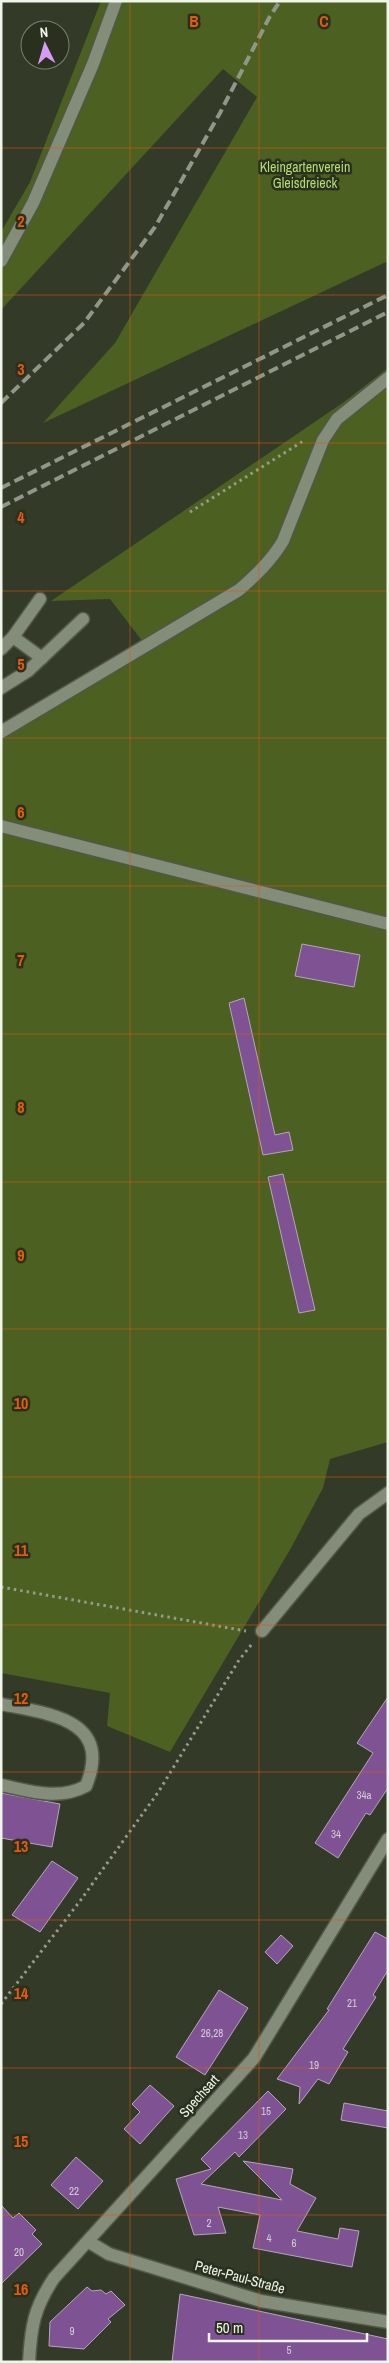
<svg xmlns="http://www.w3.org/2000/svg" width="389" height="2363" font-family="'Archivo Narrow',sans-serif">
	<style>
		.green { fill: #4b6021 }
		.building { fill: #7f5393; stroke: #b3a6ba }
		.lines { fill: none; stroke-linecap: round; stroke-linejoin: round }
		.minor-casing { stroke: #525848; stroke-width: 15 }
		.path { stroke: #969c8d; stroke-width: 3; stroke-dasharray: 2.5 4; stroke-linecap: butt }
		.minor { stroke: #848d79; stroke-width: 12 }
		.rail { stroke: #919788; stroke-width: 4; stroke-dasharray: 10 5; stroke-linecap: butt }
		.grid { fill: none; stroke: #e8590c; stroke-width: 1; stroke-opacity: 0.55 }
		.labels { text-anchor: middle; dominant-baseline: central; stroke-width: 5; stroke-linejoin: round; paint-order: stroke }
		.number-label { font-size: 11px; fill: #d4ccd4 }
		.park-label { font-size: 14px; fill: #b5db72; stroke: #29301e }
		.street-label { font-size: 14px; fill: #f0f5e9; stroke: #29301e }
		.grid-label { font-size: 16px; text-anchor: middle; font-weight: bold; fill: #e8590c; stroke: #29301e; stroke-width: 5; stroke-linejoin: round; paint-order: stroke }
	</style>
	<rect width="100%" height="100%" fill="#333a28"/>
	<!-- green -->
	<g class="green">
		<polygon points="101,1 388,1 388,261 43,423 115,343 257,97 223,69 1,310 1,232 30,182"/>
		<polygon points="388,368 388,1442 330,1459 323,1488 291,1548 170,1752 107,1726 110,1693 1,1673 1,726 143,642 110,599 51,601 344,402"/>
	</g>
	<!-- building -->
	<g class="building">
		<polygon points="302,944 360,955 354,987 295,976"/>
		<polygon points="244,998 275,1135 289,1132 293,1150 263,1155 229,1003"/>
		<polygon points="283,1174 315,1310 299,1313 268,1177"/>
		<polygon points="388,1697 388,1788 370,1815 366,1813 338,1858 315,1843 373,1753 357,1743"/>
		<polygon points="1,1793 60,1804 52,1847 1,1838"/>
		<polygon points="52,1861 78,1878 40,1932 12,1915"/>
		<polygon points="375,1932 388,1939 388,1970 373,1995 376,1997 343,2049 348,2052 329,2084 318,2079 299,2104 300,2087 277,2079 329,2010 327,2009"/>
		<polygon points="281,1935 293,1946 277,1964 265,1952"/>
		<polygon points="219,1990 248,2008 205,2075 176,2057"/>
		<polygon points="150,2085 174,2106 140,2144 124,2129 140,2112 132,2104"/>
		<polygon points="268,2091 286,2109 239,2157 235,2152 201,2184 282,2200 243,2161 293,2169 290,2184 316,2198 297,2231 338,2239 340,2228 359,2231 352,2267 253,2248 260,2215 218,2207 226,2233 194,2235 176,2179 211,2169 201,2159"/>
		<polygon points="344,2103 388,2111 388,2128 341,2120"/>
		<polygon points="76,2157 103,2181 78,2209 51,2185"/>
		<polygon points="1,2205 13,2218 19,2213 36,2230 32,2234 42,2244 1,2284"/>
		<polygon points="87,2287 92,2291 101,2290 106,2294 111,2291 125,2305 108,2319 111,2322 84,2349 49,2346 50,2322"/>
		<polygon points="180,2294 388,2339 388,2362 172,2362"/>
	</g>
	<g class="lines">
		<!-- minor casing -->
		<g class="minor-casing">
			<g id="minor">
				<polyline points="1,261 33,203 93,64 116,1"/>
				<polyline points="13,637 42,658"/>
				<polyline points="1,649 13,637 40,599"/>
				<polyline points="1,688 28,671 83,619"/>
				<path d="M1,732L239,590C256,575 271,561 283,541L323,440L337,419L388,378"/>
				<polyline points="1,826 388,924"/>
				<polyline points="262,1631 359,1514 388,1493"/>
				<path d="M1,1704C49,1714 113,1719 86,1786C58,1801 30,1791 1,1785"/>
				<polyline points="89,2242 109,2254 261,2301 388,2322"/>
				<path d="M29,2362C31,2326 34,2308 54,2278L254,2058L388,1839"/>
			</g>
		</g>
		<!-- path -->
		<g class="path">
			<polyline points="190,512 305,440"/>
			<polyline points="1,1587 246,1631"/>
			<polyline points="1,2004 80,1901 159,1791 239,1660 252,1644"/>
		</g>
		<!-- minor -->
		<use href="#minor" class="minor"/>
		<!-- rail -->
		<g class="rail">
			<polyline points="1,403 84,323 155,227 220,113 269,18 280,1"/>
			<polyline points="1,488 388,295"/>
			<polyline points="1,507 388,312"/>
		</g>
	</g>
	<!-- grid -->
	<path class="grid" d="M130,1V2362M259,1V2362M1,148H388M1,295H388M1,443H388M1,591H388M1,738H388M1,886H388M1,1034H388M1,1182H388M1,1329H388M1,1477H388M1,1625H388M1,1772H388M1,1920H388M1,2068H388M1,2215H388"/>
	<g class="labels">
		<!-- number labels -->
		<g class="number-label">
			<text x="364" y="1795">34a</text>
			<text x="336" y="1834">34</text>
			<text x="352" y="2003">21</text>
			<text x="212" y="2033">26,28</text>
			<text x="314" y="2065">19</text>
			<text x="266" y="2111">15</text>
			<text x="243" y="2135">13</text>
			<text x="74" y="2191">22</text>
			<text x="209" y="2223">2</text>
			<text x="269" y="2238">4</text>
			<text x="294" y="2243">6</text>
			<text x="19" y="2252">20</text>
			<text x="72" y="2331">9</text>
			<text x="289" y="2350">5</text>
		</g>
		<!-- park labels -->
		<g class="park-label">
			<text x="305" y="167">Kleingartenverein<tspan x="305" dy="16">Gleisdreieck</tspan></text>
		</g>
		<!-- street labels -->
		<g class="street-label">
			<text transform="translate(199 2096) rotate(-48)">Spechsart</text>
			<text transform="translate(240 2277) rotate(15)">Peter-Paul-Straße</text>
		</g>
	</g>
	<g class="grid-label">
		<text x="194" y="27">B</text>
		<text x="324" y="27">C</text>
		<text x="21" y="227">2</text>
		<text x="21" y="375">3</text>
		<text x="21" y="523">4</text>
		<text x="21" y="670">5</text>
		<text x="21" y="818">6</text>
		<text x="21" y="966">7</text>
		<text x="21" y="1113">8</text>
		<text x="21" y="1261">9</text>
		<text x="21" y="1409">10</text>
		<text x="21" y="1556">11</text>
		<text x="21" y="1704">12</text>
		<text x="21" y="1852">13</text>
		<text x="21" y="1999">14</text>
		<text x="21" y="2147">15</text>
		<text x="21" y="2295">16</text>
	</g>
	<!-- border -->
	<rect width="389" height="2363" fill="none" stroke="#f0f5e9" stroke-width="5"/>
	<!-- north arrow -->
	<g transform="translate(45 45) rotate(355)"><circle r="24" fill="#29301e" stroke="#797f6f"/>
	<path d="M0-4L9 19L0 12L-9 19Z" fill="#d99af7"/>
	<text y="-8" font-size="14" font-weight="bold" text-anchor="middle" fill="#f0f5e9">N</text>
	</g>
	<!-- scale -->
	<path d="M209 2333v8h158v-8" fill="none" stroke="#f0f5e9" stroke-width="2.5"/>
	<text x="216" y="2333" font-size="15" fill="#f0f5e9" stroke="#29301e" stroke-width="4" paint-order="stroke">50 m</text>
</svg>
